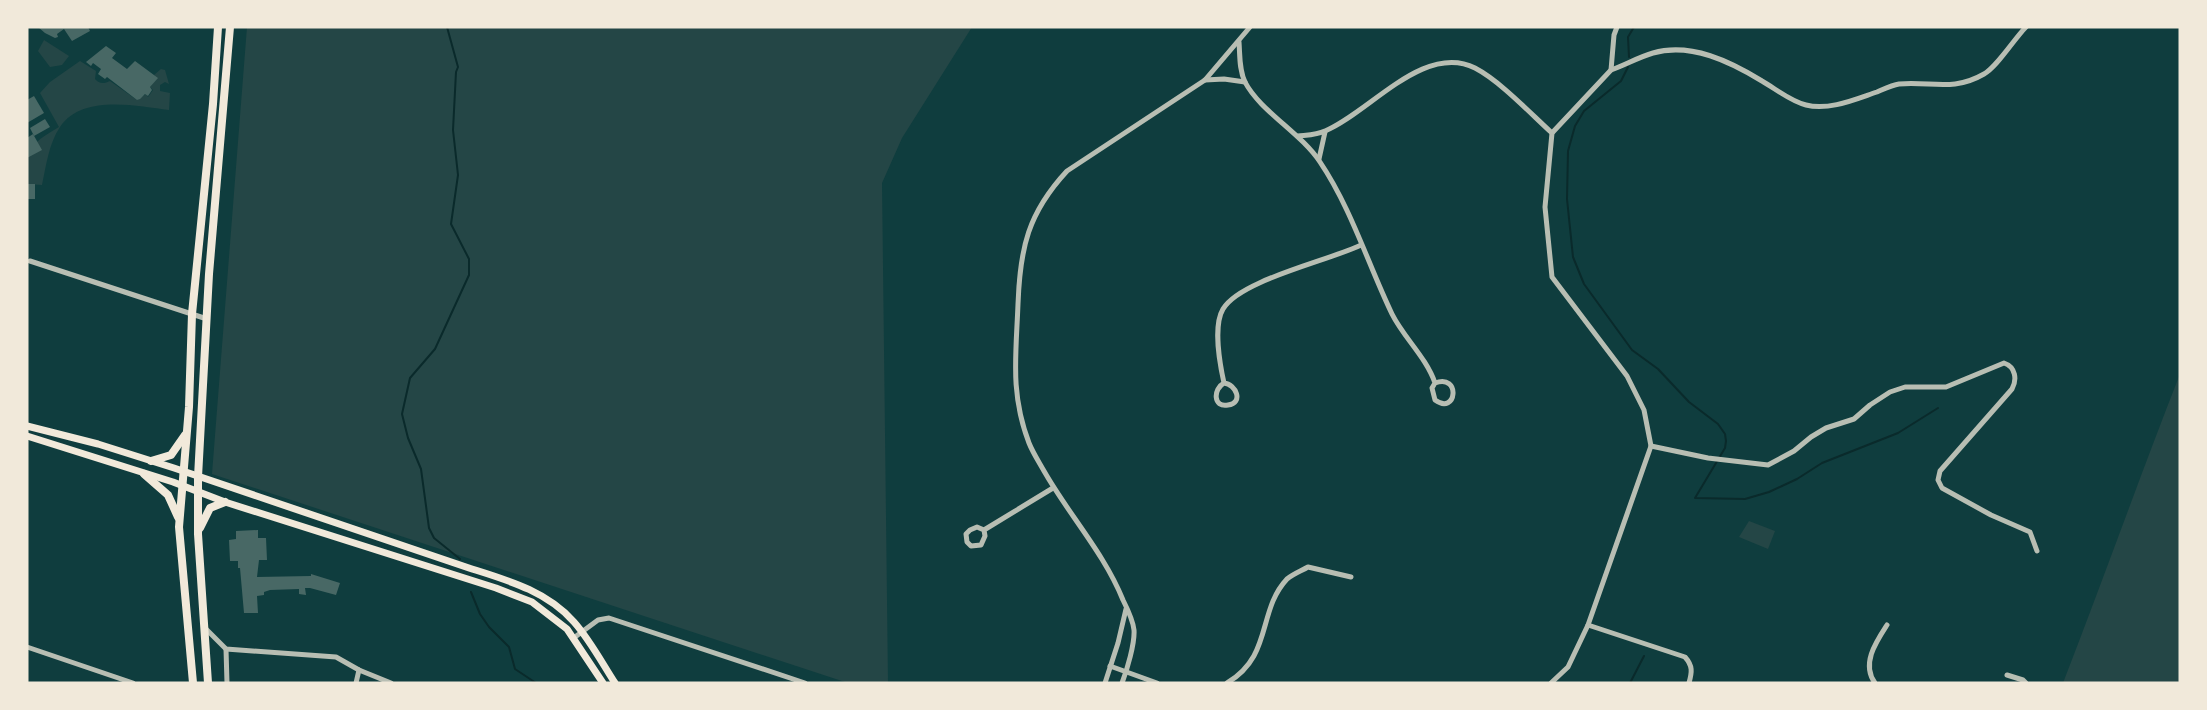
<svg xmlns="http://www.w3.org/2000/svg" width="2207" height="710" font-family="'Zilla Slab',serif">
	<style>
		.green { fill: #244646 }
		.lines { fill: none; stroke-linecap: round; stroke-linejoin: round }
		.stream { stroke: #0a2a2b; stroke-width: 2 }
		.building { fill: #486865 }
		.minor { stroke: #b8beb3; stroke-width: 5 }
		.secondary { stroke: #f1e9da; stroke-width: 7 }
		.primary { stroke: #f1e9da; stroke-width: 8 }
	</style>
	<rect width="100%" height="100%" fill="#0f3d3e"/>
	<!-- green -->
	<g class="green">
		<polygon points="247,27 972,27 902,138 882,183 888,683 848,683 212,474"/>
		<polygon points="44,40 69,56 62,65 50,67 38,51"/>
		<path d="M80,61L96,71L95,79C99,84 104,84 110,81L137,100L146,94L148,97L153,90L150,87L157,78L154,75L161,69L165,70L169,84L165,82L160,85V91L170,93L169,110C136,106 82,94 60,127C49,143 46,166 42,185L27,184C27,149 28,145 59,127L40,93L50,82Z"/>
		<path d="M2180,374V683H2063C2103,580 2140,476 2180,374Z"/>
		<polygon points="1749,521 1775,531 1768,549 1739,537"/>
	</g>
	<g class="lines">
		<!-- stream -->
		<g class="stream">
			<polyline points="447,27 458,67 456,72 453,130 458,175 451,224 469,259 469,275 435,349 410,378 402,414 408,438 421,469 429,528 434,538 460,559"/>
			<polyline points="1629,57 1628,37 1634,27"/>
			<polyline points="1628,67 1621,81 1584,111 1575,126 1568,151 1567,199 1573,257 1584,284 1632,350 1658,369 1689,402 1718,424 1725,434 1726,441 1725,448 1695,498 1745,499 1769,492 1797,479 1822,463 1898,433 1938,408"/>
			<polyline points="471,592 480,614 489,627 509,647 515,669 536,683"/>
			<polyline points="1630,683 1644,656"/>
			<polyline points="2179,683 2180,681"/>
		</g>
	</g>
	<!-- building -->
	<g class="building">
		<polygon points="38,27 88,27 90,31 72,41 64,29 57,34 58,37 55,38 45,33"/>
		<polygon points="106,46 116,53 112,58 127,69 135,61 158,78 150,87 152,90 148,96 145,94 140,99 137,100 107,77 105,79 98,74 101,69 93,63 91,66 86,62"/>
		<polygon points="34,96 44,113 27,123 27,100"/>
		<polygon points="45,119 50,127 34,136 30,128"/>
		<polygon points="33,134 42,150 27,158 27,138"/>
		<rect x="27" y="184" width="8" height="15"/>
		<polygon points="258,530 258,538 266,538 267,560 259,560 257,577 311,576 311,574 340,583 336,595 310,588 305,588 306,595 299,594 299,589 270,590 264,592 264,595 257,596 258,613 244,613 240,568 238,568 238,561 230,561 229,540 236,539 236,531"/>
	</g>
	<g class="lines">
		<!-- minor -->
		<g class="minor">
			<path d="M1239,42C1240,55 1239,70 1245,82C1260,111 1301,133 1320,162C1351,208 1368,264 1392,314C1404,338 1426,357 1435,383C1461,373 1457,416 1435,400L1432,388L1435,383"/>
			<path d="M1611,70C1625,65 1639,57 1653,53C1691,42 1731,62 1762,81C1776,89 1790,101 1806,105C1829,111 1856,99 1877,92C1884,89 1892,85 1899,84C1931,81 1953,92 1984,74C1997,67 2014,39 2026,27"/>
			<polyline points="1205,80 1224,79 1245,82"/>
			<path d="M1298,136C1307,135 1317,135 1325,131C1369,113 1424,42 1475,68C1500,81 1530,113 1552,133"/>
			<polyline points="1319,159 1325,132"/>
			<polyline points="30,261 207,319"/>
			<path d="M1224,383C1236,384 1244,403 1228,405C1213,408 1213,389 1224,383C1220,365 1213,326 1223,309C1240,280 1328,261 1361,245"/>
			<path d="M1651,446L1708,458L1768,465L1794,451L1811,437L1826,428L1854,419L1870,405L1890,392L1905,387H1946L2004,363C2016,367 2017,380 2012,389L1940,471L1938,480L1942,488L1991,515L2030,532L2037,551"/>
			<polyline points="984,530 985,536 981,545 971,546 967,542 966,534 970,530 977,527 984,530 1053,488"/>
			<path d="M1588,625L1685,657C1693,666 1692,672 1689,683"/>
			<polyline points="205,628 226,649 336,657 359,670 391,683"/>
			<polyline points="575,637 598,620 609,618 805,683"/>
			<polyline points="27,647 133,683"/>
			<polyline points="226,649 227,683"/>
			<polyline points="1110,666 1157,683"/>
			<polyline points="2007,675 2023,680 2026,683"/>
			<polyline points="356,683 359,670"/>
			<polyline points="1105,683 1118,643 1126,609"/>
			<path d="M1122,683C1127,670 1135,643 1134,630C1133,620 1127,608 1123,600C1104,553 1069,515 1044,471C1039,462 1033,453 1029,443C1010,393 1016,356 1018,304C1020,248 1028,213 1067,171L1205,80L1250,27"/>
			<path d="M1227,683C1273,656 1257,611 1287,579C1293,574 1301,571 1308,567L1351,577"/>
			<polyline points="1551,683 1568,667 1588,625 1651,446 1644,410 1627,376 1552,277 1545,207 1552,133 1611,70 1614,35 1617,27"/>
			<path d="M1875,683C1861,664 1876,642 1887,625"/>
		</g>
		<!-- secondary -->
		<g class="secondary">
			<path d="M27,426L98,444L174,468L469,568C507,580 547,591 574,622C590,640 602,663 615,683"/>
			<polyline points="27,436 173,482 225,502 496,588 532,602 567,629 603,683"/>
		</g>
		<!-- primary -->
		<g class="primary">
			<polyline points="151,461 171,455 185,435"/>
			<polyline points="144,474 168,495 178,517"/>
			<polyline points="200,528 210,508 225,502"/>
			<polyline points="193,683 179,527 189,407 192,314 213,104 218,27"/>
			<polyline points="208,683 198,534 198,477 209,274 230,27"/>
		</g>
	</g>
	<!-- border -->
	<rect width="2207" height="710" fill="none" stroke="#f1e9da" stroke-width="57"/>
</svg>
